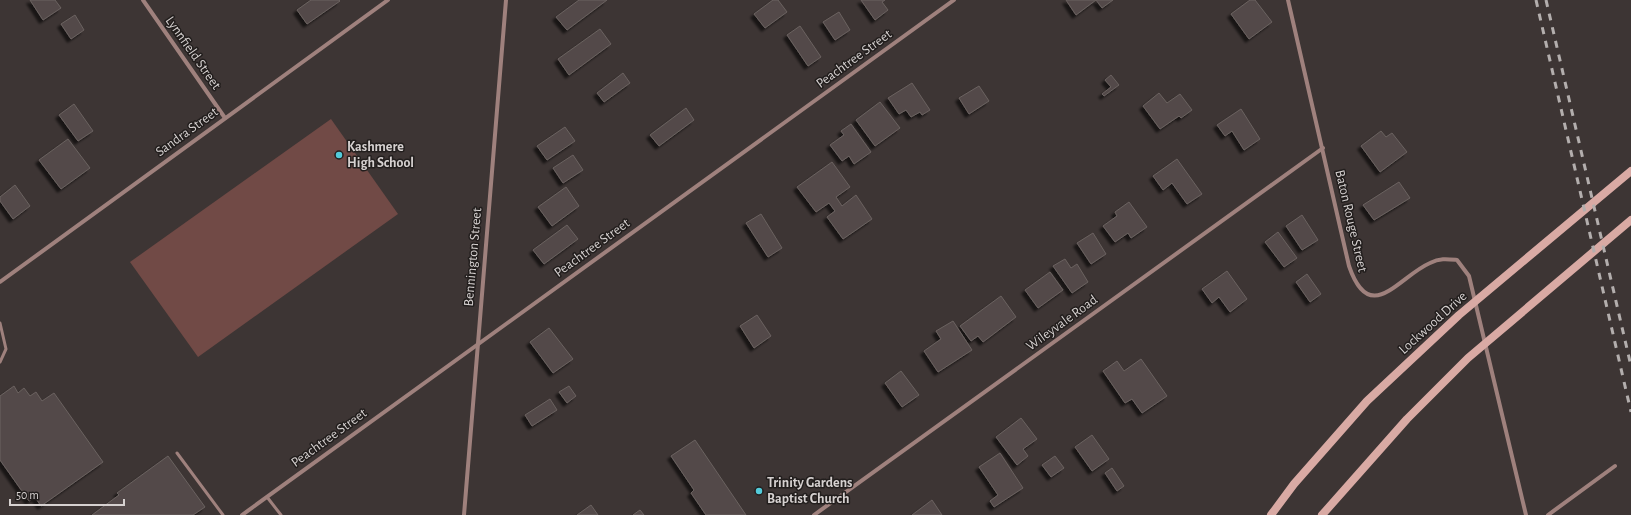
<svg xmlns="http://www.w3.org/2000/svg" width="1631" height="515" font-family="'Alegreya Sans',sans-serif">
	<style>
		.green { fill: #714a46 }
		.building { fill: #524a49; stroke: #6b6260; filter: url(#shadow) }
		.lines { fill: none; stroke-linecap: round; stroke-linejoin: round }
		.lane { stroke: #9f817d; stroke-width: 3 }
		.street { stroke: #9f817d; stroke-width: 4 }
		.secondary { stroke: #d9aaa4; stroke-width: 8 }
		.rail { stroke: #b3aead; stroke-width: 3; stroke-dasharray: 7 7; stroke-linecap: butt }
		.poi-dot { fill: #53cbda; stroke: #221e1d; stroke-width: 1.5 }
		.labels { text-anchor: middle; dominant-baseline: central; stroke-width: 3; stroke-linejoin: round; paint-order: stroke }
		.street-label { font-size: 14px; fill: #d6d1d0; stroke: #221e1d }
		.poi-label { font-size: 14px; font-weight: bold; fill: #d6d1d0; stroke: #221e1d; text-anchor: start }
	</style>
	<defs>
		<filter id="shadow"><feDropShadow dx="-3.5" dy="3.5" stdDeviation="1" flood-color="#0009"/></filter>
	</defs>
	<rect width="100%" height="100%" fill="#3d3534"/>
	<!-- green -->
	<polygon class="green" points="331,119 398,214 198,357 130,262"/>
	<!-- building -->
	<g class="building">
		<polygon points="30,0 55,0 61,8 43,20"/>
		<polygon points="311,0 339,0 340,1 307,24 297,10"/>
		<polygon points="579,0 607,0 567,30 556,17"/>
		<polygon points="773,0 778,0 787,12 765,28 754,14"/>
		<polygon points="861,0 885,0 882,2 888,10 875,20"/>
		<polygon points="1066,0 1113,0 1102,8 1096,0 1076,15"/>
		<polygon points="1250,0 1255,0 1272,22 1249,39 1231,14"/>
		<polygon points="839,12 850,30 835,40 823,22"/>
		<polygon points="75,15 84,30 71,39 61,24"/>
		<polygon points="800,26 821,57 808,66 787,35"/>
		<polygon points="600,29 611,44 569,75 558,59"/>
		<polygon points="623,73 630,83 604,102 597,93"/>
		<polygon points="1111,75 1119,85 1104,96 1102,94 1111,87 1105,80"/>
		<polygon points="912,83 930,110 922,115 920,112 911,117 906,110 899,114 888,98"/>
		<polygon points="979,86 989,101 969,114 959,98"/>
		<polygon points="1159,93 1167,103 1180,94 1192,110 1181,118 1179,116 1160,129 1143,106"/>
		<polygon points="880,102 900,128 875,146 856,120"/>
		<polygon points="74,104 93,131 78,141 59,115"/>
		<polygon points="686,108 694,120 659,146 650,135"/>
		<polygon points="1241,109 1260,139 1244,150 1232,131 1225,136 1217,125"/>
		<polygon points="851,124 871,152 854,164 849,156 842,161 830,145 844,135 841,131"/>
		<polygon points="565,127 575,141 547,160 537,146"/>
		<polygon points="1381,131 1386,137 1392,133 1407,152 1380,172 1361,146"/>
		<polygon points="68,139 90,168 61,189 39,160"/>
		<polygon points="573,155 583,170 563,183 553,168"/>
		<polygon points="1177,159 1202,194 1187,204 1172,183 1163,190 1153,176"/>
		<polygon points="832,162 850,187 836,197 842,206 856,195 872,219 843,239 827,217 835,211 829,203 816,212 797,187"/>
		<polygon points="1399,182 1410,198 1374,220 1363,205"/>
		<polygon points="15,185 30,206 13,219 0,201 0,197"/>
		<polygon points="566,187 579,206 552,226 538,207"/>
		<polygon points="1129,202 1147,227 1131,238 1128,233 1115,242 1103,226 1117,216 1115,212"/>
		<polygon points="761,214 782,248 768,257 746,223"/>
		<polygon points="1302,215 1318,240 1302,250 1286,226"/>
		<polygon points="567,225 578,239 544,264 533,250"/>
		<polygon points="1278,232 1297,258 1284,267 1265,242"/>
		<polygon points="1093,233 1106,254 1091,264 1077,243"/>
		<polygon points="1065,259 1071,268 1077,264 1088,282 1072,293 1053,266"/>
		<polygon points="1227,271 1247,299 1230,312 1219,297 1212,303 1202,289"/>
		<polygon points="1050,272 1063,290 1038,308 1025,290"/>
		<polygon points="1307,274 1321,294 1310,302 1296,282"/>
		<polygon points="1001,296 1016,317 983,342 978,336 971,341 960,326"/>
		<polygon points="757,315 771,336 754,348 740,326"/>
		<polygon points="953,321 972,350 938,372 924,351 941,339 936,331"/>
		<polygon points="549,328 573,359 553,373 530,342"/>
		<polygon points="1141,359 1167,396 1142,413 1132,399 1125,403 1103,371 1117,361 1124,371"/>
		<polygon points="901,371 919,395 902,407 885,383"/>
		<polygon points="14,386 18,393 24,388 30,396 36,392 42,401 54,393 103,462 41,506 35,497 29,501 0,460 0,396"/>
		<polygon points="569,386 576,396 567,403 559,392"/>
		<polygon points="550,399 557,410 532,426 525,415"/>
		<polygon points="1021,418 1037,439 1023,449 1028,456 1017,465 996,437"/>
		<polygon points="1092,435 1109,459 1092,471 1075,447"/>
		<polygon points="695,440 746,515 706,515 691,493 694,490 671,456"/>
		<polygon points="1000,453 1023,488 994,507 990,501 998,495 979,467"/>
		<polygon points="168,456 205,507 193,515 92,515 119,495 117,493"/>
		<polygon points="1055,456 1064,468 1051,477 1042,465"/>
		<polygon points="1112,468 1124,486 1117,491 1105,473"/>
		<polygon points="932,500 942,515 912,515"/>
		<polygon points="591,505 598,515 577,515"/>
		<polygon points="640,510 644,515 633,515"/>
	</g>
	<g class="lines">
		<!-- lane -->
		<g class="lane">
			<polyline points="0,323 6,349 0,362"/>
			<polyline points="177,453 223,515"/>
			<polyline points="267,497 281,515"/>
		</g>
		<!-- street -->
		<g class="street">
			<polyline points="143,0 225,118"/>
			<path d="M1288,0L1349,266C1370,327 1398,277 1430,263C1440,258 1447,259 1457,260L1469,276L1526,515"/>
			<polyline points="0,282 388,0"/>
			<polyline points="242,515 954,0"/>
			<polyline points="464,515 506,0"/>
			<polyline points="814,515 1323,148"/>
			<polyline points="1548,515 1615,466"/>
		</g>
		<!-- secondary -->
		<g class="secondary">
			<polyline points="1271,515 1294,484 1367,401 1459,315 1631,171"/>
			<polyline points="1322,515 1407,419 1468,358 1631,220"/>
		</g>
		<!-- rail -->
		<g class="rail">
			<polyline points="1536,0 1631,412"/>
			<polyline points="1546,0 1631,366"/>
		</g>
	</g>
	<!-- markers -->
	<g class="poi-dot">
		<circle cx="339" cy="155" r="4"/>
		<circle cx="759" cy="491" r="4"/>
	</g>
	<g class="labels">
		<!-- street labels -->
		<g class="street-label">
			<text transform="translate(193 53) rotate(55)">Lynnfield Street</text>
			<text transform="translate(854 59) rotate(-36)">Peachtree Street</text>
			<text transform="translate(187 132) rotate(-36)">Sandra Street</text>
			<text transform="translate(1351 221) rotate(77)">Baton Rouge Street</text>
			<text transform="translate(592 248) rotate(-36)">Peachtree Street</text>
			<text transform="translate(473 257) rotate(-85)">Bennington Street</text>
			<text transform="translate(1062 323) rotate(-36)">Wileyvale Road</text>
			<text transform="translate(1433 323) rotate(-42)">Lockwood Drive</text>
			<text transform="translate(329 438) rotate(-36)">Peachtree Street</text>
		</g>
		<!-- poi labels -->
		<g class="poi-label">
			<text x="347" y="147">Kashmere<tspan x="347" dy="16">High School</tspan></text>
			<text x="767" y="483">Trinity Gardens<tspan x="767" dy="16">Baptist Church</tspan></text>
		</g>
	</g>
	<!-- scale -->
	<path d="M10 499v6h114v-6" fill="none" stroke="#d6d1d0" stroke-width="2"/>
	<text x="16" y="499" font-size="12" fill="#d6d1d0" stroke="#221e1d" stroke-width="3" paint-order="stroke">50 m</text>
</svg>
